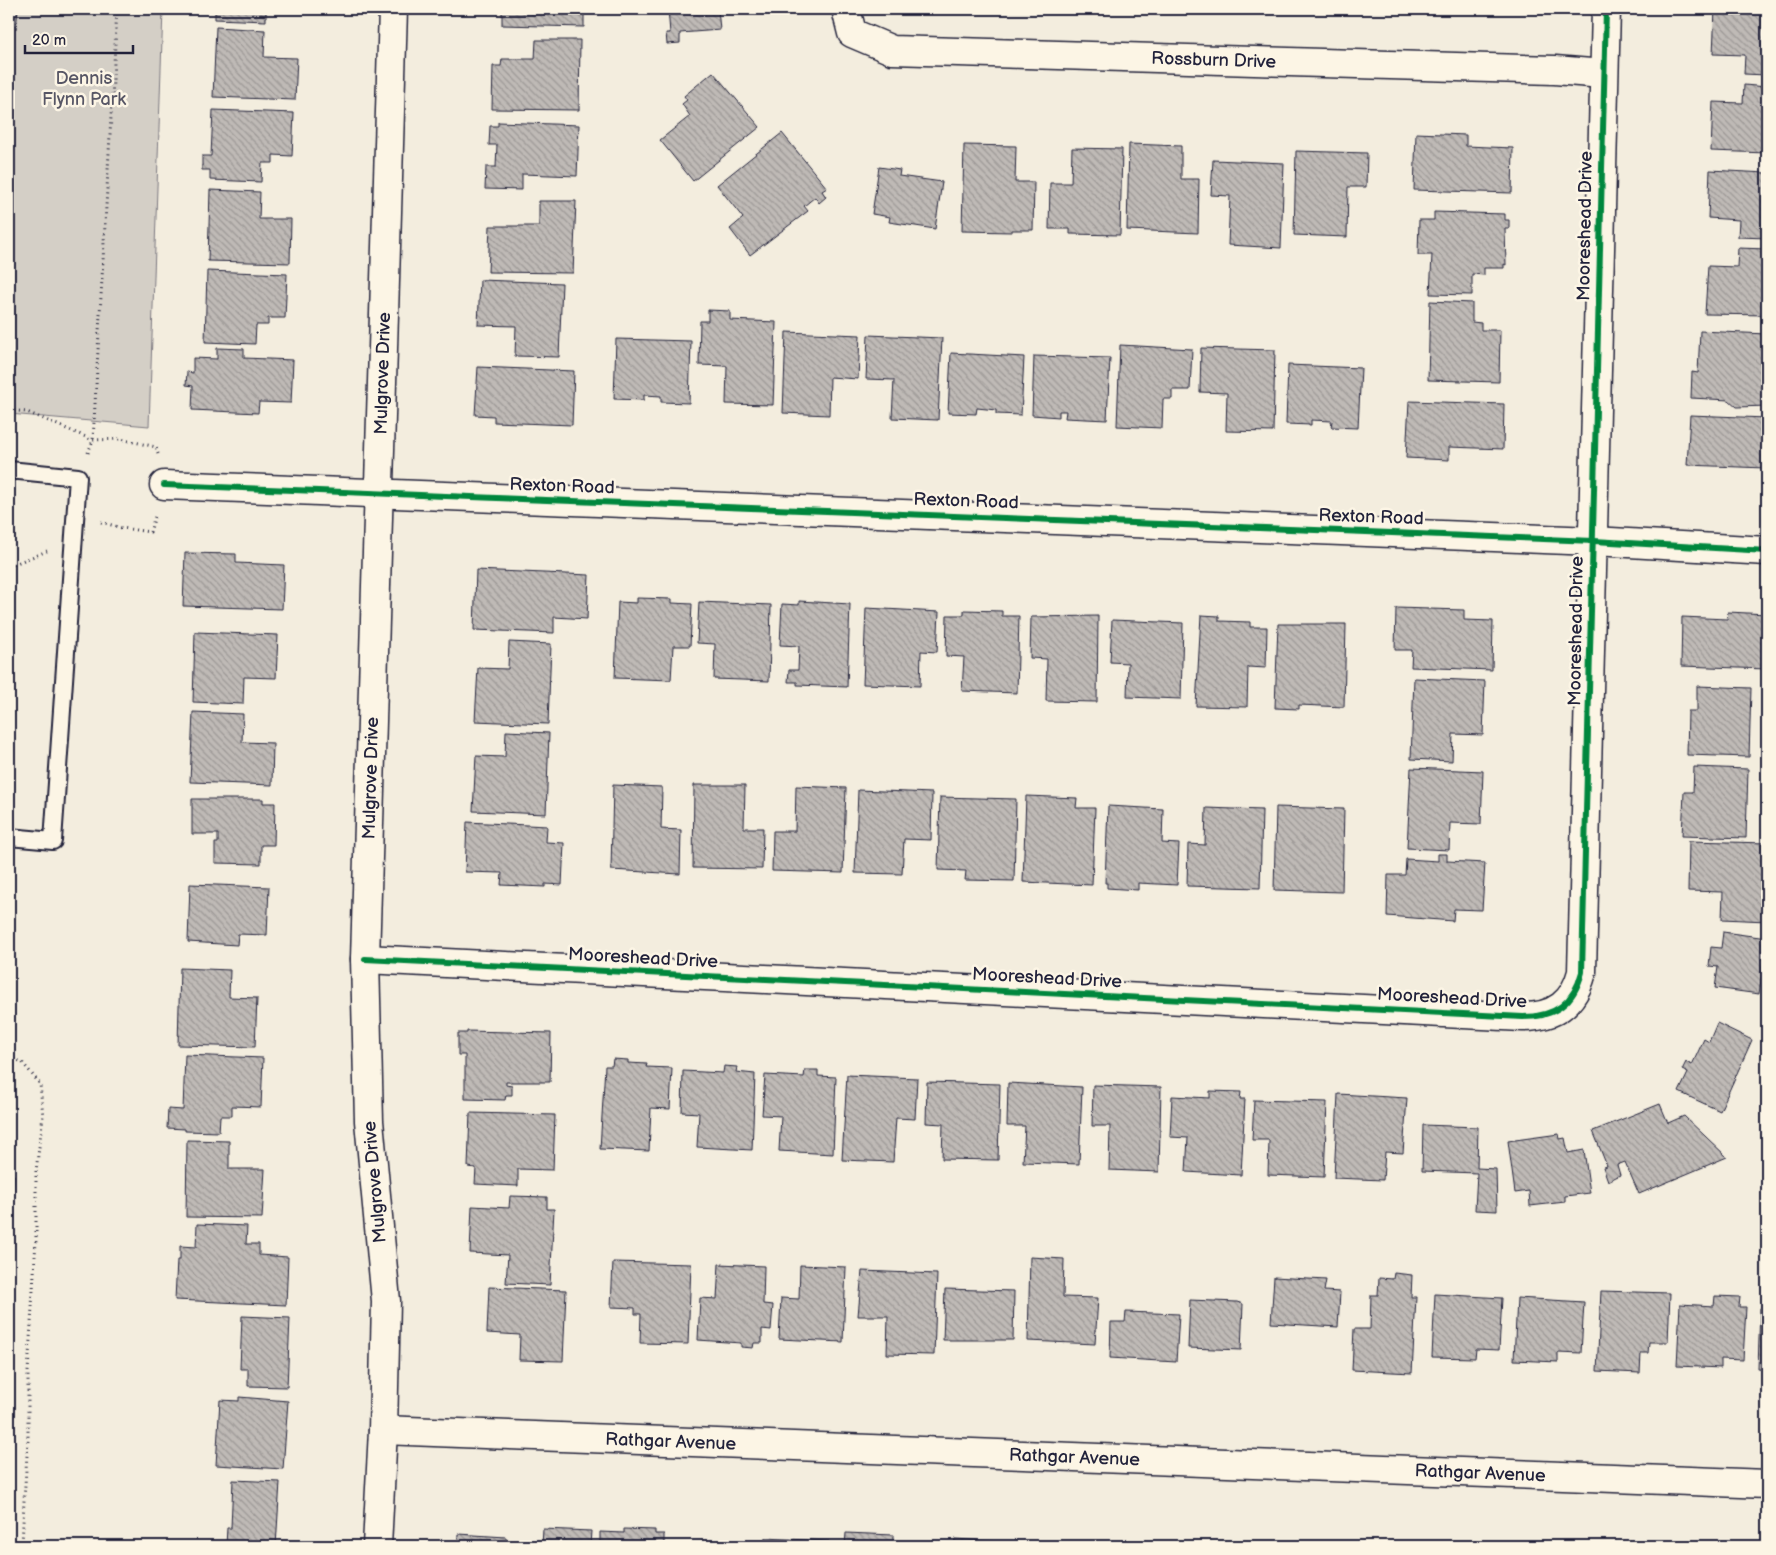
<svg xmlns="http://www.w3.org/2000/svg" width="1776" height="1555" font-family="'Balsamiq Sans',sans-serif">
	<style>
		.green { fill: #d4cfc6; stroke: #7b7880 }
		.building { fill: url(#building-back-hatch); stroke: #22223b }
		.lines { fill: none; stroke-linecap: round; stroke-linejoin: round }
		.lane-casing { stroke: #22223b; stroke-width: 20 }
		.street-casing { stroke: #22223b; stroke-width: 31 }
		.path { stroke: #22223b; stroke-width: 3; stroke-dasharray: 1 4; stroke-linecap: butt }
		.lane { stroke: #fcf5e5; stroke-width: 16 }
		.street { stroke: #fcf5e5; stroke-width: 28 }
		.cycleway-casing { stroke: #fcf5e5; stroke-width: 9 }
		.cycleway { stroke: #00873e; stroke-width: 6 }
		.labels { text-anchor: middle; dominant-baseline: central; stroke-width: 5; stroke-linejoin: round; paint-order: stroke }
		.street-label { font-size: 18px; fill: #22223b; stroke: #fcf5e5 }
		.park-label { font-size: 18px; fill: #575665; stroke: #fcf5e5 }
	</style>
	<defs>
		<pattern id="building-back-hatch" width="6" height="6" patternUnits="userSpaceOnUse" patternTransform="scale(1.25)"><rect width="6" height="6" fill="#bfbab6"/><path d="M-1 5l2 2M0 0l6 6M5-1l2 2" fill="none" stroke="#9b9795"/></pattern>
	</defs>
	<rect width="100%" height="100%" fill="#f3edde"/>
	<filter id="ink" filterUnits="userSpaceOnUse"><feTurbulence type="fractalNoise" baseFrequency=".02" numOctaves="2"/><feDisplacementMap in="SourceGraphic" scale="10" xChannelSelector="R" yChannelSelector="G"/><feConvolveMatrix kernelMatrix="1 2 1 2 8 2 1 2 1" color-interpolation-filters="sRGB"/></filter>
	<g filter="url(#ink)">
		<!-- green -->
		<polygon class="green" points="9,9 163,9 149,426 9,414"/>
		<!-- building -->
		<g class="building">
			<polygon points="9,9 18,9 16,29 9,29"/>
			<polygon points="215,9 266,9 266,21 215,19"/>
			<polygon points="502,9 584,9 584,27 502,25"/>
			<polygon points="668,9 718,9 720,30 680,33 680,43 667,44 666,33 670,33"/>
			<polygon points="1715,9 1767,9 1767,75 1744,74 1745,55 1713,54"/>
			<polygon points="216,27 265,30 264,57 297,58 295,100 213,97"/>
			<polygon points="536,40 580,40 579,110 492,109 493,66 501,66 502,59 535,59"/>
			<polygon points="713,72 760,127 693,181 660,140 690,116 682,104 687,100 684,96"/>
			<polygon points="1744,85 1767,87 1767,153 1711,151 1713,102 1743,103"/>
			<polygon points="213,110 294,113 292,156 273,155 273,163 262,163 261,182 210,180 210,170 202,170 202,156 211,156"/>
			<polygon points="498,122 579,125 577,176 522,174 522,190 485,189 486,167 496,167 497,145 489,145 490,126 498,126"/>
			<polygon points="782,133 827,188 822,191 826,197 819,203 815,197 804,206 808,211 750,255 730,229 743,218 717,185"/>
			<polygon points="1416,133 1466,135 1466,146 1513,148 1512,193 1414,190"/>
			<polygon points="1129,144 1181,146 1181,179 1199,179 1198,233 1127,230"/>
			<polygon points="964,145 1016,146 1015,182 1034,182 1033,230 1012,230 1012,232 962,231"/>
			<polygon points="1072,148 1122,149 1120,235 1070,234 1070,229 1049,229 1050,183 1071,183"/>
			<polygon points="1296,151 1367,153 1366,187 1348,187 1347,237 1294,235"/>
			<polygon points="1213,160 1284,163 1281,248 1228,245 1230,196 1211,195"/>
			<polygon points="879,167 900,170 899,176 942,182 935,229 889,222 890,217 872,214"/>
			<polygon points="1710,170 1766,173 1764,218 1767,218 1767,238 1738,237 1739,220 1708,218"/>
			<polygon points="210,190 260,192 259,219 291,219 290,263 208,261"/>
			<polygon points="539,201 576,201 573,273 488,272 490,226 539,226"/>
			<polygon points="1434,212 1505,214 1505,220 1509,220 1509,229 1505,229 1506,265 1504,264 1504,268 1484,268 1484,275 1472,274 1472,295 1430,294 1432,255 1418,255 1419,220 1434,220"/>
			<polygon points="1738,248 1767,249 1767,270 1763,270 1762,286 1767,286 1767,315 1705,314 1708,266 1737,267"/>
			<polygon points="207,271 287,274 285,318 268,318 268,325 256,325 255,344 205,342"/>
			<polygon points="480,280 562,283 559,357 515,356 516,326 478,325"/>
			<polygon points="1430,301 1472,303 1472,322 1481,323 1481,330 1500,330 1499,382 1428,380"/>
			<polygon points="708,310 730,311 730,320 776,322 773,405 726,404 727,366 699,365 700,321 708,321"/>
			<polygon points="1700,331 1767,334 1767,406 1737,407 1729,400 1691,398 1692,372 1698,373"/>
			<polygon points="786,332 860,335 858,379 830,377 829,415 783,413"/>
			<polygon points="868,335 942,338 938,420 892,418 894,380 866,379"/>
			<polygon points="616,339 691,341 689,403 661,402 661,396 644,395 644,400 614,399"/>
			<polygon points="1120,345 1192,349 1190,390 1172,390 1172,399 1163,399 1162,428 1117,426"/>
			<polygon points="217,348 244,349 244,358 293,360 291,403 259,402 258,413 192,410 193,386 186,385 187,372 193,373 193,358 217,359"/>
			<polygon points="1201,348 1275,350 1273,432 1226,431 1227,393 1200,392"/>
			<polygon points="951,353 1024,357 1021,415 996,414 996,410 977,408 976,414 948,413"/>
			<polygon points="1034,356 1110,358 1107,420 1065,418 1066,411 1059,411 1059,417 1032,415"/>
			<polygon points="1288,365 1361,368 1358,428 1331,427 1332,421 1311,420 1311,425 1286,424"/>
			<polygon points="478,367 574,371 572,425 494,422 494,416 475,415"/>
			<polygon points="1409,401 1504,404 1503,449 1449,447 1449,460 1406,458"/>
			<polygon points="1690,415 1767,418 1767,458 1765,458 1765,468 1687,465"/>
			<polygon points="185,553 236,554 236,563 284,565 282,609 183,606"/>
			<polygon points="476,570 589,575 587,619 554,617 554,633 474,630"/>
			<polygon points="637,598 672,599 672,603 692,604 690,646 673,646 671,680 615,678 618,602 637,603"/>
			<polygon points="799,601 850,604 847,687 797,685 797,682 788,682 789,670 798,670 799,646 780,645 782,604 799,605"/>
			<polygon points="699,602 771,605 769,681 714,679 715,644 697,643"/>
			<polygon points="866,608 939,612 937,652 921,651 920,686 863,684"/>
			<polygon points="1396,608 1464,610 1464,620 1493,621 1492,670 1411,667 1412,650 1395,650"/>
			<polygon points="964,610 1002,611 1002,616 1019,616 1017,693 962,691 964,657 946,656 947,615 964,615"/>
			<polygon points="1728,612 1767,614 1767,669 1681,666 1682,617 1727,619"/>
			<polygon points="1201,615 1219,616 1219,621 1250,622 1250,627 1267,627 1266,668 1248,667 1247,707 1196,706"/>
			<polygon points="1098,616 1097,702 1046,701 1047,659 1030,658 1031,617"/>
			<polygon points="1112,620 1183,623 1181,699 1127,697 1128,663 1110,662"/>
			<polygon points="1278,624 1346,624 1344,707 1299,705 1299,709 1275,708"/>
			<polygon points="195,632 278,635 276,678 244,677 243,704 193,702"/>
			<polygon points="509,642 551,644 548,724 475,721 478,668 508,669"/>
			<polygon points="1414,678 1485,681 1483,735 1453,734 1452,761 1411,759"/>
			<polygon points="1697,686 1751,688 1749,757 1687,755 1688,711 1697,711"/>
			<polygon points="193,712 243,714 242,742 273,743 272,785 190,782"/>
			<polygon points="506,731 549,733 546,814 473,811 476,756 505,757"/>
			<polygon points="1694,767 1748,769 1746,838 1682,836 1684,792 1693,792"/>
			<polygon points="1411,768 1483,771 1481,824 1450,823 1449,850 1407,848"/>
			<polygon points="613,785 662,787 661,829 681,830 680,874 611,870"/>
			<polygon points="694,785 745,785 744,828 763,828 762,869 693,868"/>
			<polygon points="796,786 846,788 843,873 772,871 773,831 795,831"/>
			<polygon points="858,790 932,793 931,840 904,839 902,874 855,873"/>
			<polygon points="1026,796 1077,798 1076,808 1095,808 1092,885 1023,882"/>
			<polygon points="940,797 1016,799 1014,881 965,880 966,871 938,870"/>
			<polygon points="192,799 263,799 263,803 275,803 274,845 261,845 261,864 215,863 215,843 218,843 218,834 192,834"/>
			<polygon points="1108,806 1163,809 1162,843 1179,844 1177,885 1138,883 1138,890 1107,888 1107,883 1105,883"/>
			<polygon points="1276,807 1344,809 1342,892 1274,890"/>
			<polygon points="1206,808 1262,810 1260,888 1187,886 1188,844 1205,845"/>
			<polygon points="467,822 547,826 546,842 564,843 562,885 545,884 545,887 501,885 502,873 465,872"/>
			<polygon points="1689,841 1767,843 1767,921 1722,919 1723,892 1688,891"/>
			<polygon points="1438,854 1447,854 1447,861 1485,863 1482,910 1454,909 1453,921 1387,916 1388,875 1405,875 1406,859 1438,861"/>
			<polygon points="190,884 269,887 267,935 238,934 237,945 188,942"/>
			<polygon points="1723,932 1767,938 1759,994 1715,988 1718,967 1709,966 1711,947 1721,948"/>
			<polygon points="180,968 230,970 229,997 257,998 255,1047 178,1045"/>
			<polygon points="1717,1023 1752,1040 1720,1111 1679,1092 1688,1073 1682,1070 1686,1062 1692,1065 1704,1039 1709,1042"/>
			<polygon points="467,1031 551,1033 550,1082 506,1082 506,1085 512,1086 512,1095 506,1095 505,1100 465,1099 465,1055 458,1055 458,1033 467,1033"/>
			<polygon points="185,1055 263,1058 261,1107 232,1106 232,1116 220,1116 219,1132 185,1131 185,1129 167,1128 168,1109 183,1110"/>
			<polygon points="613,1059 628,1060 628,1063 647,1064 646,1067 672,1068 670,1109 651,1108 649,1151 600,1149 605,1066 612,1066"/>
			<polygon points="724,1066 737,1067 736,1072 755,1074 752,1150 697,1147 699,1113 682,1112 683,1071 723,1073"/>
			<polygon points="805,1070 818,1070 818,1076 836,1077 833,1154 779,1151 781,1116 762,1115 765,1075 804,1077"/>
			<polygon points="847,1075 917,1078 915,1119 896,1118 893,1162 842,1160"/>
			<polygon points="927,1082 1000,1084 998,1160 942,1159 943,1124 926,1123"/>
			<polygon points="1008,1083 1082,1087 1079,1164 1023,1162 1025,1126 1007,1126"/>
			<polygon points="1093,1085 1161,1087 1159,1172 1109,1170 1110,1126 1092,1126"/>
			<polygon points="1210,1091 1241,1092 1240,1099 1245,1099 1241,1175 1186,1172 1188,1138 1170,1137 1172,1096 1210,1098"/>
			<polygon points="1338,1094 1407,1098 1403,1153 1385,1152 1383,1180 1334,1178"/>
			<polygon points="1254,1100 1327,1102 1324,1177 1268,1175 1269,1140 1252,1140"/>
			<polygon points="1660,1104 1668,1123 1684,1116 1727,1157 1639,1194 1625,1162 1617,1165 1620,1175 1608,1181 1603,1167 1607,1166 1593,1131"/>
			<polygon points="470,1113 555,1115 553,1170 518,1169 518,1186 475,1184 476,1168 468,1167"/>
			<polygon points="1423,1125 1478,1127 1477,1168 1496,1169 1497,1211 1475,1210 1477,1173 1422,1171"/>
			<polygon points="1559,1134 1560,1139 1565,1138 1568,1153 1584,1150 1590,1193 1565,1196 1565,1202 1530,1206 1529,1191 1515,1193 1508,1141"/>
			<polygon points="187,1140 229,1141 229,1169 265,1169 262,1218 186,1217"/>
			<polygon points="9,1175 14,1175 13,1206 9,1206"/>
			<polygon points="510,1196 547,1197 547,1209 554,1209 550,1285 506,1283 508,1255 470,1253 472,1206 509,1208"/>
			<polygon points="197,1224 247,1226 246,1244 259,1244 259,1255 288,1257 286,1305 175,1300 177,1260 180,1260 180,1246 196,1247"/>
			<polygon points="1030,1257 1064,1259 1063,1297 1098,1298 1095,1344 1028,1341"/>
			<polygon points="613,1262 691,1264 688,1344 640,1343 641,1314 635,1314 635,1308 611,1307"/>
			<polygon points="719,1264 764,1266 763,1304 773,1305 771,1330 762,1329 762,1343 754,1343 753,1348 741,1347 741,1343 698,1340 700,1298 717,1299"/>
			<polygon points="800,1265 846,1267 843,1342 779,1339 781,1298 799,1299"/>
			<polygon points="862,1271 937,1274 934,1355 887,1354 888,1316 858,1316"/>
			<polygon points="1394,1273 1412,1275 1411,1297 1416,1297 1412,1373 1352,1370 1354,1329 1370,1329 1371,1295 1378,1295 1379,1278 1393,1279"/>
			<polygon points="1274,1277 1326,1280 1324,1291 1340,1292 1338,1327 1271,1323"/>
			<polygon points="489,1287 566,1290 563,1361 519,1360 520,1335 487,1333"/>
			<polygon points="945,1289 1014,1291 1013,1340 943,1340"/>
			<polygon points="1601,1291 1670,1293 1668,1342 1649,1342 1648,1353 1641,1353 1640,1373 1597,1371"/>
			<polygon points="1435,1294 1502,1298 1499,1350 1476,1349 1475,1358 1432,1357"/>
			<polygon points="1715,1296 1740,1297 1739,1307 1746,1307 1743,1360 1721,1359 1721,1368 1677,1366 1680,1304 1714,1306"/>
			<polygon points="1517,1298 1584,1302 1581,1353 1558,1352 1558,1362 1514,1360"/>
			<polygon points="1190,1300 1237,1302 1243,1304 1241,1350 1188,1348"/>
			<polygon points="1760,1308 1767,1308 1767,1370 1758,1369"/>
			<polygon points="1126,1312 1179,1314 1176,1362 1110,1358 1111,1322 1125,1322"/>
			<polygon points="242,1316 290,1318 287,1387 248,1386 248,1369 240,1369"/>
			<polygon points="239,1397 288,1401 283,1469 216,1465 220,1400 239,1401"/>
			<polygon points="233,1480 280,1482 276,1546 226,1545 227,1528 231,1528"/>
			<polygon points="543,1529 591,1531 590,1546 542,1546"/>
			<polygon points="624,1529 655,1530 655,1534 664,1534 664,1546 600,1546 600,1532 624,1533"/>
			<polygon points="846,1533 893,1535 893,1541 899,1542 899,1546 845,1546"/>
			<polygon points="458,1534 506,1537 506,1546 457,1546"/>
			<polygon points="765,1538 829,1541 828,1546 765,1546"/>
			<polygon points="955,1539 1002,1542 1002,1546 954,1546"/>
		</g>
		<g class="lines">
			<!-- lane casing -->
			<g class="lane-casing">
				<polyline id="lane" points="9,470 78,477 53,841 9,837"/>
			</g>
			<!-- street casing -->
			<g class="street-casing">
				<g id="street">
					<path id="s1" d="M846,9L852,33L892,50L1555,70L1603,74"/>
					<polyline points="164,485 1594,541 1767,551"/>
					<path d="M365,959L1523,1017C1555,1017 1574,1003 1582,972L1606,9"/>
					<path id="s2" d="M383,1430L1767,1484"/>
					<path id="s3" d="M377,1546L383,1430L386,1301L369,1121L365,959L393,9"/>
				</g>
			</g>
			<!-- path -->
			<g class="path">
				<polyline points="9,410 27,412 93,440 121,439 156,447 158,454"/>
				<polyline points="88,453 93,440 117,9"/>
				<polyline points="101,522 122,528 150,532 155,516"/>
				<polyline points="9,566 47,551"/>
				<polyline points="9,1057 22,1062 40,1084 43,1116 36,1171 36,1241 28,1372 28,1440 24,1500 22,1546"/>
			</g>
			<!-- lane -->
			<use href="#lane" class="lane"/>
			<!-- street -->
			<use href="#street" class="street"/>
			<!-- cycleway casing -->
			<g class="cycleway-casing">
				<g id="cycleway">
					<polyline points="164,485 1594,541 1767,551"/>
					<path d="M365,959L1523,1017C1555,1017 1574,1003 1582,972L1606,9"/>
				</g>
			</g>
			<!-- cycleway -->
			<use href="#cycleway" class="cycleway"/>
		</g>
	</g>
	<g class="labels">
		<!-- street labels -->
		<g class="street-label">
			<text stroke="none"><textPath href="#s1" startOffset="390">Rossburn Drive</textPath></text>
			<text transform="translate(1585 226) rotate(-89)">Mooreshead Drive</text>
			<text stroke="none"><textPath href="#s3" startOffset="1174">Mulgrove Drive</textPath></text>
			<text transform="translate(562 486) rotate(2)">Rexton Road</text>
			<text transform="translate(966 501) rotate(2)">Rexton Road</text>
			<text transform="translate(1371 517) rotate(2)">Rexton Road</text>
			<text transform="translate(1576 631) rotate(-89)">Mooreshead Drive</text>
			<text stroke="none"><textPath href="#s3" startOffset="769">Mulgrove Drive</textPath></text>
			<text transform="translate(643 958) rotate(3)">Mooreshead Drive</text>
			<text transform="translate(1047 978) rotate(3)">Mooreshead Drive</text>
			<text transform="translate(1452 998) rotate(3)">Mooreshead Drive</text>
			<text transform="translate(375 1182) rotate(-95)">Mulgrove Drive</text>
			<text stroke="none"><textPath href="#s2" startOffset="288">Rathgar Avenue</textPath></text>
			<text stroke="none"><textPath href="#s2" startOffset="692">Rathgar Avenue</textPath></text>
			<text stroke="none"><textPath href="#s2" startOffset="1098">Rathgar Avenue</textPath></text>
		</g>
		<!-- park labels -->
		<g class="park-label">
			<text x="84" y="78">Dennis<tspan x="84" dy="21">Flynn Park</tspan></text>
		</g>
	</g>
	<!-- margin -->
	<rect width="1776" height="1555" fill="none" stroke="#fcf5e5" stroke-width="30"/>
	<rect x="15" y="15" width="1746" height="1525" fill="none" stroke="#22223b" stroke-width="2" filter="url(#ink)"/>
	<!-- scale -->
	<path d="M25 45v8h108v-8" fill="none" stroke="#22223b" stroke-width="2.5"/>
	<text x="32" y="45" font-size="15" fill="#22223b" stroke="#fcf5e5" stroke-width="4" paint-order="stroke">20 m</text>
</svg>
